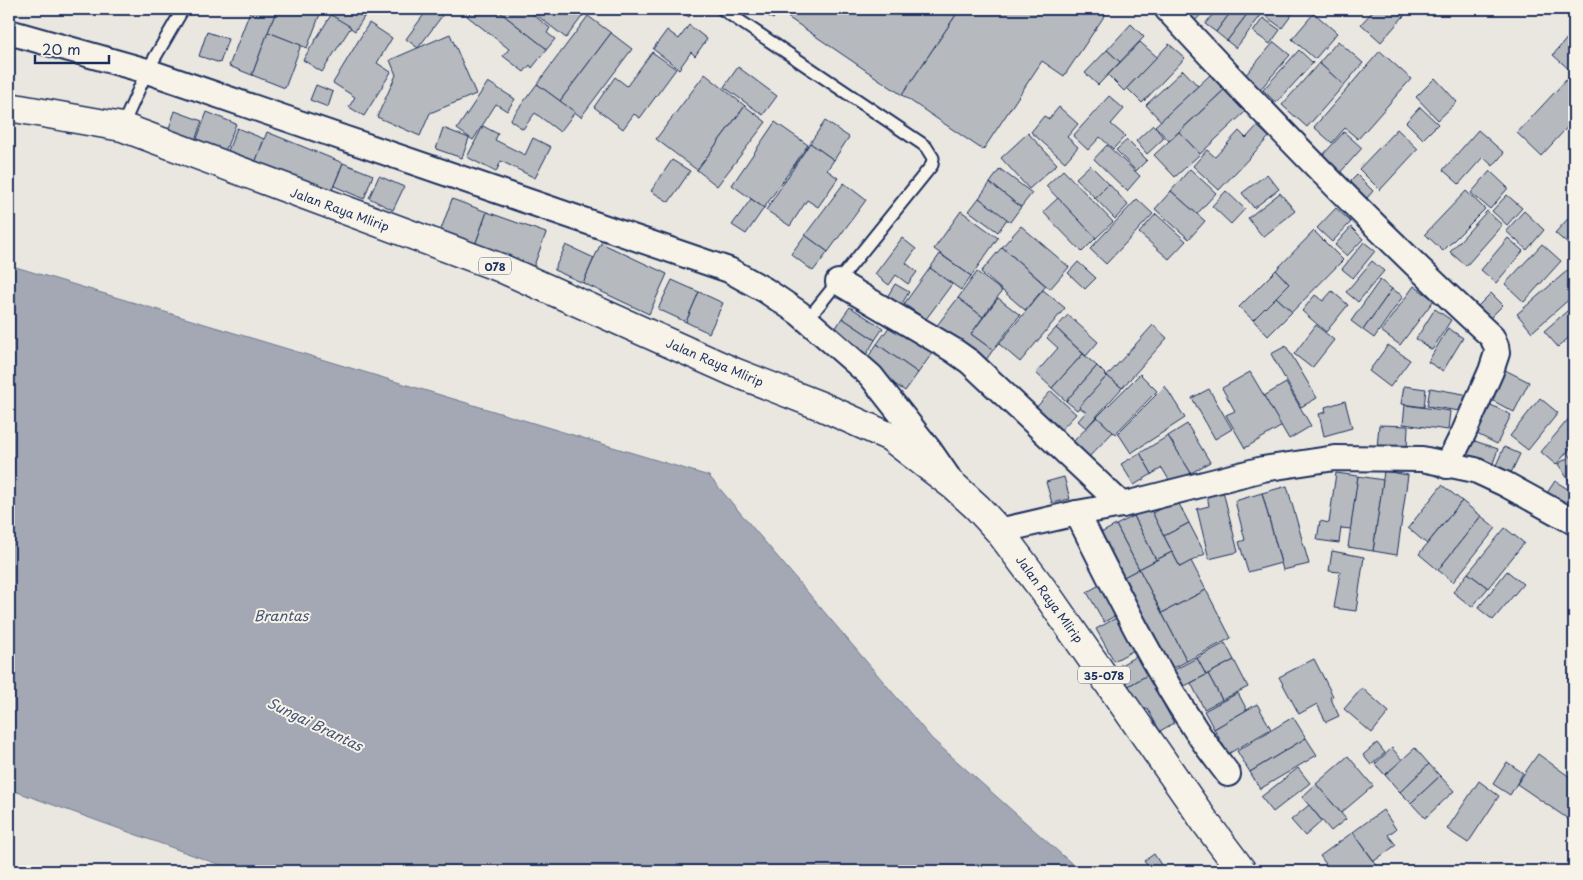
<svg xmlns="http://www.w3.org/2000/svg" width="1583" height="880" font-family="'Playpen Sans',sans-serif">
	<style>
		.water { fill: #a3a8b4; stroke: #6d7892 }
		.building { fill: #b6babf; stroke: #1b2f5e }
		.lines { fill: none; stroke-linecap: round; stroke-linejoin: round }
		.service-casing { stroke: #1b2f5e; stroke-width: 15 }
		.minor-casing { stroke: #1b2f5e; stroke-width: 28 }
		.primary-casing { stroke: #1b2f5e; stroke-width: 31 }
		.service { stroke: #f7f3e8; stroke-width: 11 }
		.minor { stroke: #f7f3e8; stroke-width: 24 }
		.primary { stroke: #f7f3e8; stroke-width: 28 }
		.labels { text-anchor: middle; dominant-baseline: central; stroke-width: 4; stroke-linejoin: round; paint-order: stroke }
		.shield { fill: #f7f3e8; stroke: #5d6a87; stroke-width: 1 }
		.shield-label { font-size: 11px; font-weight: bold; fill: #1b2f5e }
		.street-label { font-size: 12px; fill: #1b2f5e; stroke: #f7f3e8 }
		.water-label { font-size: 14px; font-style: italic; fill: #445378; stroke: #f7f3e8 }
	</style>
	<rect width="100%" height="100%" fill="#eae7e0"/>
	<filter id="ink" filterUnits="userSpaceOnUse"><feTurbulence type="fractalNoise" baseFrequency=".02" numOctaves="2"/><feDisplacementMap in="SourceGraphic" scale="10" xChannelSelector="R" yChannelSelector="G"/><feConvolveMatrix kernelMatrix="1 2 1 2 8 2 1 2 1" color-interpolation-filters="sRGB"/></filter>
	<g filter="url(#ink)">
		<!-- water -->
		<polygon class="water" points="9,265 709,476 932,739 1080,871 237,871 9,789"/>
		<!-- building -->
		<g class="building">
			<polygon points="251,9 277,9 252,75 229,66"/>
			<polygon points="277,9 322,9 307,48 268,32"/>
			<polygon points="327,9 351,9 364,17 355,31 325,11"/>
			<polygon points="351,9 369,9 364,17"/>
			<polygon points="428,9 433,9 442,16 418,48 406,39"/>
			<polygon points="474,9 496,9 547,49 532,68 530,65 524,72 503,56 509,49 467,16"/>
			<polygon points="496,9 516,9 518,10 526,9 550,28 547,33 555,39 547,49"/>
			<polygon points="529,9 553,9 556,11 557,9 578,9 584,14 566,38"/>
			<polygon points="677,9 695,9 689,17"/>
			<polygon points="757,9 780,9 773,19"/>
			<polygon points="792,9 960,9 902,95 786,16"/>
			<polygon points="960,9 1109,9 1064,76 1042,61 983,150 902,95"/>
			<polygon points="1178,9 1206,9 1193,23"/>
			<polygon points="1217,9 1233,9 1216,32 1205,24"/>
			<polygon points="1233,9 1251,9 1227,41 1216,32"/>
			<polygon points="1251,9 1256,9 1262,14 1236,48 1227,41"/>
			<polygon points="1269,9 1296,9 1282,28 1264,15"/>
			<polygon points="1337,9 1349,9 1344,15"/>
			<polygon points="1375,9 1410,9 1381,42 1361,24"/>
			<polygon points="1314,13 1337,33 1315,59 1292,39"/>
			<polygon points="331,15 351,27 322,72 303,60"/>
			<polygon points="588,16 611,33 560,101 537,84"/>
			<polygon points="1263,18 1280,30 1270,44 1253,32"/>
			<polygon points="369,23 392,38 377,63 391,72 364,116 349,107 355,97 333,83"/>
			<polygon points="1131,24 1144,37 1120,62 1107,50"/>
			<polygon points="689,25 707,39 695,56 691,52 679,69 653,49 667,30 679,39"/>
			<polygon points="1574,30 1574,69 1572,72 1553,55"/>
			<polygon points="207,32 228,39 220,63 199,56"/>
			<polygon points="268,32 301,45 285,88 252,75"/>
			<polygon points="611,33 632,49 581,117 560,101"/>
			<polygon points="450,34 476,94 430,113 420,136 377,117 396,75 390,60"/>
			<polygon points="1338,41 1363,63 1344,85 1319,63"/>
			<polygon points="1140,42 1157,57 1124,91 1108,75"/>
			<polygon points="1274,42 1290,55 1258,92 1243,78"/>
			<polygon points="1169,44 1185,58 1142,103 1127,88"/>
			<polygon points="1107,50 1120,62 1098,85 1085,73"/>
			<polygon points="1299,50 1313,63 1276,103 1263,90"/>
			<polygon points="1380,51 1411,79 1358,139 1345,128 1332,143 1314,127"/>
			<polygon points="652,52 676,69 640,118 634,114 623,129 594,107 615,77 627,86"/>
			<polygon points="1319,63 1344,85 1307,127 1282,105"/>
			<polygon points="738,67 777,96 763,115 724,87"/>
			<polygon points="1183,70 1198,86 1161,121 1146,105"/>
			<polygon points="705,74 745,106 697,170 656,139"/>
			<polygon points="1210,75 1224,90 1169,141 1155,126"/>
			<polygon points="1435,78 1457,102 1438,120 1416,97"/>
			<polygon points="1567,79 1574,85 1574,120 1541,156 1517,133"/>
			<polygon points="488,82 515,99 507,111 496,104 473,140 457,129"/>
			<polygon points="537,84 575,112 560,132 535,113 523,129 510,120"/>
			<polygon points="316,85 333,92 328,107 310,100"/>
			<polygon points="1224,90 1245,112 1200,154 1179,132"/>
			<polygon points="1109,96 1124,109 1111,124 1125,136 1113,149 1100,137 1088,150 1073,136"/>
			<polygon points="745,106 766,122 717,186 697,170"/>
			<polygon points="1059,107 1078,124 1067,137 1078,147 1065,162 1031,132 1044,116 1049,119"/>
			<polygon points="1420,107 1438,124 1423,139 1406,122"/>
			<polygon points="175,111 202,121 194,143 167,134"/>
			<polygon points="207,112 236,124 223,156 195,144"/>
			<polygon points="825,121 849,137 834,160 810,143"/>
			<polygon points="775,122 808,145 764,208 732,185"/>
			<polygon points="1153,125 1164,138 1147,154 1136,141"/>
			<polygon points="483,126 498,134 495,140 525,155 533,138 551,147 535,178 501,161 496,172 467,157"/>
			<polygon points="1257,126 1269,137 1219,190 1193,166 1207,150 1215,157 1239,131 1246,138"/>
			<polygon points="237,128 264,139 255,164 227,153"/>
			<polygon points="443,128 469,138 462,158 436,149"/>
			<polygon points="1397,129 1418,149 1380,190 1359,169"/>
			<polygon points="1478,130 1504,153 1493,166 1483,157 1459,184 1443,170"/>
			<polygon points="267,132 343,163 330,195 255,163"/>
			<polygon points="1179,132 1200,154 1175,177 1154,155"/>
			<polygon points="1344,132 1362,148 1338,175 1320,158"/>
			<polygon points="1028,133 1057,164 1029,189 1001,158"/>
			<polygon points="1127,140 1147,160 1136,171 1116,150"/>
			<polygon points="810,143 834,160 827,170 838,178 818,207 807,200 790,226 766,210"/>
			<polygon points="1107,145 1140,176 1127,191 1094,159"/>
			<polygon points="1574,154 1574,164 1569,160"/>
			<polygon points="672,160 690,171 669,202 651,191"/>
			<polygon points="343,163 373,175 364,199 334,186"/>
			<polygon points="1090,165 1109,184 1095,198 1076,178"/>
			<polygon points="1000,169 1032,193 1021,207 990,183"/>
			<polygon points="1190,169 1216,193 1197,214 1171,191"/>
			<polygon points="1063,170 1113,222 1096,238 1046,186"/>
			<polygon points="1490,171 1508,188 1490,209 1471,193"/>
			<polygon points="1267,174 1279,189 1254,208 1242,193"/>
			<polygon points="1357,175 1373,191 1361,205 1344,188"/>
			<polygon points="379,176 404,187 393,210 369,198"/>
			<polygon points="844,183 866,200 828,252 805,235"/>
			<polygon points="990,183 1021,207 1010,222 979,198"/>
			<polygon points="1109,184 1128,205 1115,219 1095,198"/>
			<polygon points="1171,191 1205,221 1189,239 1155,209"/>
			<polygon points="1226,191 1245,209 1231,224 1212,206"/>
			<polygon points="1466,191 1485,209 1443,251 1425,234"/>
			<polygon points="1280,193 1295,211 1263,237 1248,218"/>
			<polygon points="1507,195 1522,208 1507,225 1492,211"/>
			<polygon points="979,198 1007,219 998,232 969,211"/>
			<polygon points="1058,198 1096,238 1082,252 1043,212"/>
			<polygon points="452,199 487,212 474,248 439,235"/>
			<polygon points="751,199 764,208 746,234 732,225"/>
			<polygon points="1137,199 1153,214 1106,264 1090,249"/>
			<polygon points="1336,208 1351,222 1332,242 1317,228"/>
			<polygon points="961,211 998,238 971,276 934,249"/>
			<polygon points="1487,211 1502,225 1466,266 1450,252"/>
			<polygon points="1524,211 1544,230 1527,250 1506,231"/>
			<polygon points="487,212 546,233 533,268 474,248"/>
			<polygon points="1574,212 1574,242 1570,246 1555,233"/>
			<polygon points="1156,214 1186,241 1169,259 1139,233"/>
			<polygon points="1021,226 1069,267 1050,289 1002,247"/>
			<polygon points="1351,227 1363,239 1347,256 1335,245"/>
			<polygon points="1314,231 1343,260 1292,312 1276,297 1289,284 1276,270"/>
			<polygon points="805,235 828,252 813,271 791,254"/>
			<polygon points="902,238 916,249 906,263 917,272 908,284 896,275 889,285 875,274"/>
			<polygon points="1508,238 1523,251 1496,283 1481,270"/>
			<polygon points="1364,242 1375,251 1353,278 1342,269"/>
			<polygon points="601,243 667,274 649,314 583,283"/>
			<polygon points="1542,244 1561,261 1524,302 1505,284"/>
			<polygon points="566,245 594,258 583,283 554,270"/>
			<polygon points="1002,247 1046,286 1025,310 981,272"/>
			<polygon points="940,254 971,276 961,290 930,268"/>
			<polygon points="1372,261 1384,271 1358,302 1346,292"/>
			<polygon points="1078,262 1096,278 1085,289 1068,273"/>
			<polygon points="930,268 952,284 926,319 904,304"/>
			<polygon points="1276,270 1289,284 1253,320 1239,307"/>
			<polygon points="1568,270 1574,277 1574,295 1532,332 1517,314"/>
			<polygon points="977,272 1002,291 983,317 958,298"/>
			<polygon points="672,280 699,292 686,322 658,309"/>
			<polygon points="1380,280 1392,289 1363,330 1351,321"/>
			<polygon points="895,284 909,292 898,310 884,302"/>
			<polygon points="1414,286 1434,300 1400,345 1381,331"/>
			<polygon points="1392,289 1403,296 1374,338 1363,330"/>
			<polygon points="1043,290 1065,308 1020,362 999,344"/>
			<polygon points="1332,291 1348,305 1326,332 1302,311 1315,295 1323,301"/>
			<polygon points="699,292 723,303 709,333 686,322"/>
			<polygon points="1491,293 1503,305 1487,321 1475,309"/>
			<polygon points="1276,297 1292,312 1268,336 1253,320"/>
			<polygon points="958,298 983,317 971,334 993,350 983,364 935,328"/>
			<polygon points="998,298 1020,315 993,350 971,334"/>
			<polygon points="1574,305 1574,333 1558,347 1544,331"/>
			<polygon points="850,307 883,328 875,340 842,318"/>
			<polygon points="1435,309 1451,320 1432,350 1416,339"/>
			<polygon points="1068,315 1098,342 1086,356 1056,328"/>
			<polygon points="842,318 875,340 866,355 833,333"/>
			<polygon points="892,323 933,352 918,373 877,344"/>
			<polygon points="1153,325 1167,338 1122,388 1107,376"/>
			<polygon points="1316,325 1334,340 1312,368 1294,354"/>
			<polygon points="1056,328 1083,354 1052,388 1036,373 1058,348 1047,338"/>
			<polygon points="1448,328 1463,338 1443,371 1428,362"/>
			<polygon points="877,344 918,373 905,391 864,363"/>
			<polygon points="1388,345 1410,360 1390,387 1369,371"/>
			<polygon points="1286,346 1317,398 1301,407 1271,354"/>
			<polygon points="1083,354 1097,366 1066,401 1052,388"/>
			<polygon points="1097,366 1107,376 1077,410 1066,401"/>
			<polygon points="1501,368 1529,382 1514,412 1486,397"/>
			<polygon points="1250,372 1282,426 1245,448 1226,415 1235,411 1222,388"/>
			<polygon points="1140,374 1157,391 1115,434 1097,417"/>
			<polygon points="1107,376 1122,388 1086,428 1078,421 1086,412 1079,407"/>
			<polygon points="1286,383 1311,426 1289,439 1264,396"/>
			<polygon points="1165,386 1185,418 1131,453 1118,433"/>
			<polygon points="1404,386 1426,389 1424,407 1401,404"/>
			<polygon points="1430,388 1469,395 1466,412 1427,406"/>
			<polygon points="1209,389 1232,429 1215,439 1192,398"/>
			<polygon points="1051,391 1076,414 1057,434 1033,411"/>
			<polygon points="1540,398 1558,413 1528,450 1510,436"/>
			<polygon points="1345,401 1352,428 1324,436 1319,414 1326,412 1325,407"/>
			<polygon points="1483,401 1511,415 1497,444 1469,430"/>
			<polygon points="1405,405 1450,411 1448,430 1403,424"/>
			<polygon points="1571,416 1574,419 1574,444 1556,465 1541,452"/>
			<polygon points="1097,417 1113,432 1085,461 1069,446"/>
			<polygon points="1187,424 1210,462 1191,473 1168,436"/>
			<polygon points="1379,425 1408,426 1407,449 1377,448"/>
			<polygon points="1168,436 1191,473 1172,485 1162,468 1152,474 1140,453"/>
			<polygon points="1466,438 1498,449 1492,466 1460,455"/>
			<polygon points="1504,447 1520,454 1509,477 1494,470"/>
			<polygon points="1140,453 1152,474 1134,485 1121,464"/>
			<polygon points="1574,454 1574,488 1558,464"/>
			<polygon points="1384,471 1408,475 1397,555 1373,551"/>
			<polygon points="1336,473 1358,476 1351,529 1341,528 1339,543 1317,540 1320,521 1329,523"/>
			<polygon points="1358,476 1383,480 1373,551 1348,547"/>
			<polygon points="1064,477 1070,499 1052,503 1046,482"/>
			<polygon points="1555,481 1574,493 1574,518 1543,499"/>
			<polygon points="1442,485 1462,501 1427,544 1408,528"/>
			<polygon points="1287,486 1309,564 1283,570 1262,493"/>
			<polygon points="1223,491 1238,552 1209,559 1197,509 1209,506 1207,495"/>
			<polygon points="1262,493 1281,563 1248,572 1239,542 1245,540 1235,501"/>
			<polygon points="1177,500 1189,523 1164,536 1152,513"/>
			<polygon points="1462,501 1481,516 1438,570 1419,554"/>
			<polygon points="1150,508 1172,552 1156,560 1134,516"/>
			<polygon points="1134,516 1156,560 1139,569 1116,525"/>
			<polygon points="1481,516 1496,528 1453,582 1438,570"/>
			<polygon points="1189,523 1205,554 1180,567 1164,536"/>
			<polygon points="1116,525 1139,569 1118,580 1095,536"/>
			<polygon points="1505,528 1524,543 1488,588 1468,573"/>
			<polygon points="1332,551 1364,557 1356,611 1334,608 1340,572 1329,571"/>
			<polygon points="1172,552 1180,567 1191,561 1206,590 1162,613 1139,569"/>
			<polygon points="1139,569 1187,661 1166,672 1118,580"/>
			<polygon points="1507,571 1523,584 1493,620 1478,608"/>
			<polygon points="1468,573 1488,588 1472,607 1453,592"/>
			<polygon points="1105,582 1122,612 1104,622 1087,592"/>
			<polygon points="1206,590 1231,638 1187,661 1162,613"/>
			<polygon points="1118,617 1136,649 1114,661 1096,629"/>
			<polygon points="1225,643 1234,660 1206,675 1197,658"/>
			<polygon points="1140,654 1151,673 1125,688 1114,669"/>
			<polygon points="1197,658 1206,675 1179,689 1170,672"/>
			<polygon points="1314,659 1333,696 1330,697 1339,716 1326,722 1317,704 1299,714 1279,677"/>
			<polygon points="1234,660 1248,687 1222,700 1208,674"/>
			<polygon points="1151,673 1165,698 1161,700 1174,723 1160,731 1147,708 1139,713 1125,688"/>
			<polygon points="1208,674 1222,700 1204,709 1191,683"/>
			<polygon points="1362,688 1389,712 1372,733 1344,709"/>
			<polygon points="1238,693 1247,710 1214,729 1204,711"/>
			<polygon points="1257,704 1271,729 1228,754 1214,729"/>
			<polygon points="1293,717 1306,738 1250,772 1237,751"/>
			<polygon points="1306,738 1317,755 1260,789 1250,772"/>
			<polygon points="1377,743 1385,753 1371,765 1363,755"/>
			<polygon points="1392,748 1402,760 1385,775 1375,764"/>
			<polygon points="1415,748 1429,764 1400,792 1385,775"/>
			<polygon points="1538,754 1574,780 1574,823 1517,784"/>
			<polygon points="1348,756 1373,786 1341,813 1316,784"/>
			<polygon points="1507,762 1523,773 1510,795 1493,784"/>
			<polygon points="1429,764 1440,776 1411,803 1400,792"/>
			<polygon points="1298,768 1310,783 1273,812 1261,797"/>
			<polygon points="1440,776 1454,791 1425,818 1411,803"/>
			<polygon points="1479,781 1499,796 1468,843 1447,829"/>
			<polygon points="1316,784 1346,819 1331,831 1302,797"/>
			<polygon points="1309,805 1322,821 1305,836 1291,820"/>
			<polygon points="1383,810 1396,829 1388,835 1396,845 1374,861 1353,832"/>
			<polygon points="1353,832 1380,870 1378,871 1331,871 1320,856"/>
			<polygon points="1154,854 1163,868 1158,871 1151,871 1144,861"/>
		</g>
		<g class="lines">
			<!-- service casing -->
			<g class="service-casing">
				<g id="service">
					<polyline points="722,9 921,143 926,147 933,158 932,165 807,320"/>
					<polyline points="122,127 147,71 183,9"/>
				</g>
			</g>
			<!-- minor casing -->
			<g class="minor-casing">
				<g id="minor">
					<path d="M1167,9C1271,122 1379,233 1492,337L1496,346L1497,353L1491,371L1464,432L1447,466"/>
					<polyline points="9,32 147,71 729,270 765,290 799,313 871,376 930,451 948,477"/>
					<polyline points="838,282 953,350 970,362 1122,505"/>
					<path d="M1077,513C1113,584 1148,657 1192,724C1203,742 1216,758 1228,774"/>
					<polyline points="999,531 1077,513 1122,505 1263,469 1335,458 1422,459 1475,470 1505,484 1574,522"/>
				</g>
			</g>
			<!-- primary casing -->
			<g class="primary-casing">
				<polyline id="primary" points="9,107 122,127 501,268 734,372 821,406 890,437 955,487 977,507 999,531 1050,599 1206,823 1242,871"/>
			</g>
			<!-- service -->
			<use href="#service" class="service"/>
			<!-- minor -->
			<use href="#minor" class="minor"/>
			<!-- primary -->
			<use href="#primary" class="primary"/>
		</g>
	</g>
	<g class="labels">
		<!-- shield labels -->
		<g class="shield">
			<rect x="479" y="257.5" width="32" height="17" rx="4"/>
			<rect x="1078" y="666.5" width="52" height="17" rx="4"/>
		</g>
		<g class="shield-label">
			<text x="495" y="266">078</text>
			<text x="1104" y="675">35-078</text>
		</g>
		<!-- street labels -->
		<g class="street-label">
			<text transform="translate(340 209) rotate(20)">Jalan Raya Mlirip</text>
			<text transform="translate(715 362) rotate(23)">Jalan Raya Mlirip</text>
			<text transform="translate(1050 599) rotate(54)">Jalan Raya Mlirip</text>
		</g>
		<!-- water labels -->
		<g class="water-label">
			<text x="281" y="615">Brantas</text>
			<text transform="translate(315 724) rotate(26)">Sungai Brantas</text>
		</g>
	</g>
	<!-- margin -->
	<rect width="1583" height="880" fill="none" stroke="#f7f3e8" stroke-width="30"/>
	<rect x="15" y="15" width="1553" height="850" fill="none" stroke="#1b2f5e" stroke-width="2" filter="url(#ink)"/>
	<!-- scale -->
	<path d="M35 55v8h74v-8" fill="none" stroke="#1b2f5e" stroke-width="2.5"/>
	<text x="42" y="55" font-size="15" fill="#1b2f5e" stroke="#f7f3e8" stroke-width="4" paint-order="stroke">20 m</text>
</svg>
